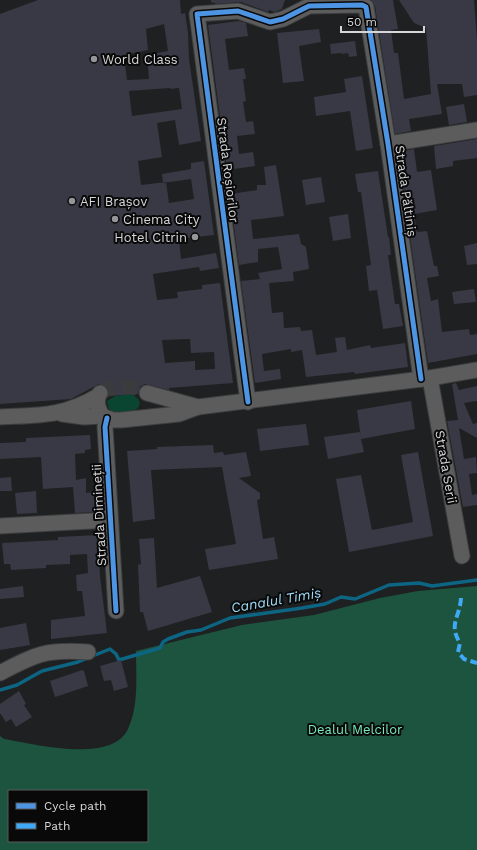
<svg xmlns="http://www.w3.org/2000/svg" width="477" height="850" font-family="'Work Sans',sans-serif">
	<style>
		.green { fill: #094531 }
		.forest { fill: #1d543f; fill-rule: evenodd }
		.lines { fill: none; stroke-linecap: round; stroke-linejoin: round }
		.stream { stroke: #0d6584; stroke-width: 3.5 }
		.building { fill: #383944; fill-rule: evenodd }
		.minor-tunnel { stroke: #3a3b3c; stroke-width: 15; stroke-dasharray: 15 8; stroke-linecap: butt }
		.minor-casing { stroke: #3c3d3e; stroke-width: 17 }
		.minor { stroke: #5c5c5c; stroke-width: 15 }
		.quiet { stroke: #3fa9f5; stroke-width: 4; stroke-dasharray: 8 4; stroke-linecap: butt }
		.cycleway-casing { stroke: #09090a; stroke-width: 8 }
		.cycleway { stroke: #4d94e3; stroke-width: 5 }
		.poi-dot { fill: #969698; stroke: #09090a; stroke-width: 1.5 }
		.labels { text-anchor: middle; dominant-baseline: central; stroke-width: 4; stroke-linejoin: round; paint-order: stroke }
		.poi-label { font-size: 13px; fill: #d6d6d8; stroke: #09090a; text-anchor: start }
		.street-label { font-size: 13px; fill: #d6d6d8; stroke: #09090a }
		.park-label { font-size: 13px; fill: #78e9b9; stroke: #09090a }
		.water-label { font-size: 14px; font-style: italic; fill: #9edcf9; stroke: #09090a }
	</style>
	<rect width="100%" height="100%" fill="#1f2021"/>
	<!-- green -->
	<path class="green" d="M131,394C155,406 123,421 109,409L107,401L115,396Z"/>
	<!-- forest -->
	<path class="forest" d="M477,586V850H0V736L4,739C34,744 112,764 128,729C139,705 136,676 136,651L242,625L314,615L380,598L418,591ZM9,791H147V841H9Z"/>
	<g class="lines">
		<!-- stream -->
		<polyline class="stream" points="0,690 17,685 42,671 78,662 110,649 116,654 119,660 160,648 163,642 168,639 187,632 201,630 230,618 302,608 325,604 341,597 355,599 389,585 419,583 432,586 477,580"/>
	</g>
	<!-- building -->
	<g class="building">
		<path d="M38,0H180L181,14L185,13L188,32L189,59L201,141L179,145L175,120L157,123L162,157L138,161L141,185L166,182L169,203L194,199L191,179L163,183L162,174L191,169V163L204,161L214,235L179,239L181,259L216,253L219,268L200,271L199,267L153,274L157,300L178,298L177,292L202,289V285L220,283L233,383L169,388V390L145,384L140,387L138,394L108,396L107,388L99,384L71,399L0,404V14ZM164,24L168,51L147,55L149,79L127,80L124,55L148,50L146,29ZM170,88V89L179,88L182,109L132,116L129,91ZM190,339L191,353L214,352L215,369L195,370V361L165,363L162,340Z"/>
		<polygon points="211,0 285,0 282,9 275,12 269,10 268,12 241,2 217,4 211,2"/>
		<polygon points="371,0 393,0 398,29 391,30 394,53 398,53 404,99 431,94 426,28 414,23 399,0 474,0 477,40 477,95 464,97 462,84 437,84 442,114 409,119 411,131 395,134 375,6"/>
		<polygon points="239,21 246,23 248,36 225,39 229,70 244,68 246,79 243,79 246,101 243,102 246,122 253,121 255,134 237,136 239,154 253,152 255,166 227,170 208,25"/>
		<polygon points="319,29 321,42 299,46 304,81 283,83 277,33"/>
		<polygon points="355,41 357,56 349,57 348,53 342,54 341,53 331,54 330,44"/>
		<polygon points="362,76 373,148 356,151 350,111 316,116 314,97 346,92 344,79"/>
		<polygon points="464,104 467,122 449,125 446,107"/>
		<polygon points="477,139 477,158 453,161 453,166 436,169 434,146"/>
		<polygon points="414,149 417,172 431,170 437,210 414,214 417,232 427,231 434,266 437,266 439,276 427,278 431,301 438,299 442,332 469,329 470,335 477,334 477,354 428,363 398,152"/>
		<polygon points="276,165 284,216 251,220 253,239 299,234 301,244 306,247 309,269 293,272 294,281 269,283 272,313 283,312 284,328 300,327 301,331 312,330 316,355 337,352 335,338 345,337 347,350 370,345 371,348 405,343 408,367 355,374 354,372 306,377 302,350 291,352 291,349 262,354 264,371 280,369 281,379 255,383 241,281 260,279 258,273 282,269 278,247 258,249 258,262 239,265 230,194 257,190 257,185 266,185 264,167"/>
		<polygon points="378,171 388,237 389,237 391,255 388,255 395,304 399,304 403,326 383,329 377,290 369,291 366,266 371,265 361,192 358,192 355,174"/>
		<polygon points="321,177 325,202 306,205 302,180"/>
		<polygon points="348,214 351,238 333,241 329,217"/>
		<polygon points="477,243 477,264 467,265 464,246"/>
		<polygon points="474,289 476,302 454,304 452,292"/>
		<polygon points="456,383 459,390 477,386 477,401 464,403 473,424 477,423 477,438 459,428 464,459 476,457 477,473 469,474 472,495 477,494 477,505 463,507 447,421 458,420 452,384"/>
		<polygon points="411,401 415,429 361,439 364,452 328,459 324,437 360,432 361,438 357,410"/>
		<polygon points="306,424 309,445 260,451 257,429"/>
		<polygon points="90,435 91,449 85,450 85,453 75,454 76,480 86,478 86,493 94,492 96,512 75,513 73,487 43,489 41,457 0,459 0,443 26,442 26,438"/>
		<polygon points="213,445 214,453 223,452 224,455 246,452 251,476 239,478 260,493 260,499 257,500 263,539 274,537 278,559 209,570 205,549 236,544 222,467 151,470 155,519 133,522 127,451 157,449 157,447"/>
		<polygon points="418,452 433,536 349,552 336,479 361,475 372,530 413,522 401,455"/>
		<polygon points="11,477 12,491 0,491 0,478"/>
		<polygon points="36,491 37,513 17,514 15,493"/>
		<polygon points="98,535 100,576 107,633 51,639 51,620 85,616 82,591 77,591 76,575 88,573 87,554 70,555 70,564 46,565 46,568 11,570 10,564 4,564 2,543 58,540 58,537"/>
		<polygon points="154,538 157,588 200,576 212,612 148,631 143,612 140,612 138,565 141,564 139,539"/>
		<polygon points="23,586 24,597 0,599 0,589"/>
		<polygon points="26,623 30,645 0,650 0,628"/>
		<polygon points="121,660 128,687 114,691 111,680 104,681 100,666"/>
		<polygon points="82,670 84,671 88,686 55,697 50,681"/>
		<polygon points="19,691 26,704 24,705 32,717 16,727 11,719 6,722 0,713 0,704"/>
	</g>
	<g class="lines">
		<!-- minor-tunnel -->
		<path class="minor-tunnel" d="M100,393C112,385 130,385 143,390"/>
		<!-- minor casing -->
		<g class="minor-casing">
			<g id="minor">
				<polyline points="388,144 477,130"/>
				<polyline points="430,378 462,556"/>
				<path d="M100,393C95,401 98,408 102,416L113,420H121L179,414L198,407L430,378L477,370"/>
				<polyline points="147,393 198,407"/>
				<polyline points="248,402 197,14 238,11 270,22 283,19 309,6 362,5 366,7 388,144 421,379"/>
				<polyline points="62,414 84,417 102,416"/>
				<path d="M0,417C39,415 62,417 98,396"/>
				<polyline points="107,418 105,427 116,611"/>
				<polyline points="0,526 110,520"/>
				<path d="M0,673C36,654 46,649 88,652"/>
			</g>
		</g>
		<!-- minor -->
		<use href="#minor" class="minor"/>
		<!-- quiet -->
		<path class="quiet" d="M461,598C460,617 448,624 460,643L458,652L464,659L477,663"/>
		<!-- cycleway casing -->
		<g class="cycleway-casing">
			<g id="cycleway">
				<polyline points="248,402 197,14 238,11 270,22 283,19 309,6 362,5 366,7 388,144 421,379"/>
				<polyline points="107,418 105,427 116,611"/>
			</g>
		</g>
		<!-- cycleway -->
		<use href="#cycleway" class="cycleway"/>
	</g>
	<!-- markers -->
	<g class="poi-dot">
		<circle cx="94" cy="59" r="4"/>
		<circle cx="72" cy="201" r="4"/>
		<circle cx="115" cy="219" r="4"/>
		<circle cx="195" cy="237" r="4"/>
	</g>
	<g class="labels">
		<!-- poi labels -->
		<g class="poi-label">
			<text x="102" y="59">World Class</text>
			<text x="80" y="201">AFI Brașov</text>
			<text x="123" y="219">Cinema City</text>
			<text x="187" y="237" text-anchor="end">Hotel Citrin</text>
		</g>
		<!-- street labels -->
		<g class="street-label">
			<text transform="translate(228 170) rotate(83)">Strada Roșiorilor</text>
			<text transform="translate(406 191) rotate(82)">Strada Păltiniș</text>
			<text transform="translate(446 467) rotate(80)">Strada Serii</text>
			<text transform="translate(99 515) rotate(-93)">Strada Dimineții</text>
		</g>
		<!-- park labels -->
		<g class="park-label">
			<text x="355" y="729">Dealul Melcilor</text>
		</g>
		<!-- water labels -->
		<g class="water-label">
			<text transform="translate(276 600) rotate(-10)">Canalul Timiș</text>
		</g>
	</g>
	<!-- legend -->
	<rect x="8" y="790" width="140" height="52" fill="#09090a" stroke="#5b5b5c"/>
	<rect x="16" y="803" width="20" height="6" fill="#4d94e3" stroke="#5b5b5c"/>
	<text x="44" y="810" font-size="12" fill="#d6d6d8">Cycle path</text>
	<rect x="16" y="823" width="20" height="6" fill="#3fa9f5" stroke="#5b5b5c"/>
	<text x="44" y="830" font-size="12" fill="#d6d6d8">Path</text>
	<!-- scale -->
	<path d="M341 26v6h83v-6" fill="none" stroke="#d6d6d8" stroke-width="2"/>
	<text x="347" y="26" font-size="12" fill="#d6d6d8" stroke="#09090a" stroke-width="3" paint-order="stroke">50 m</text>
</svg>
